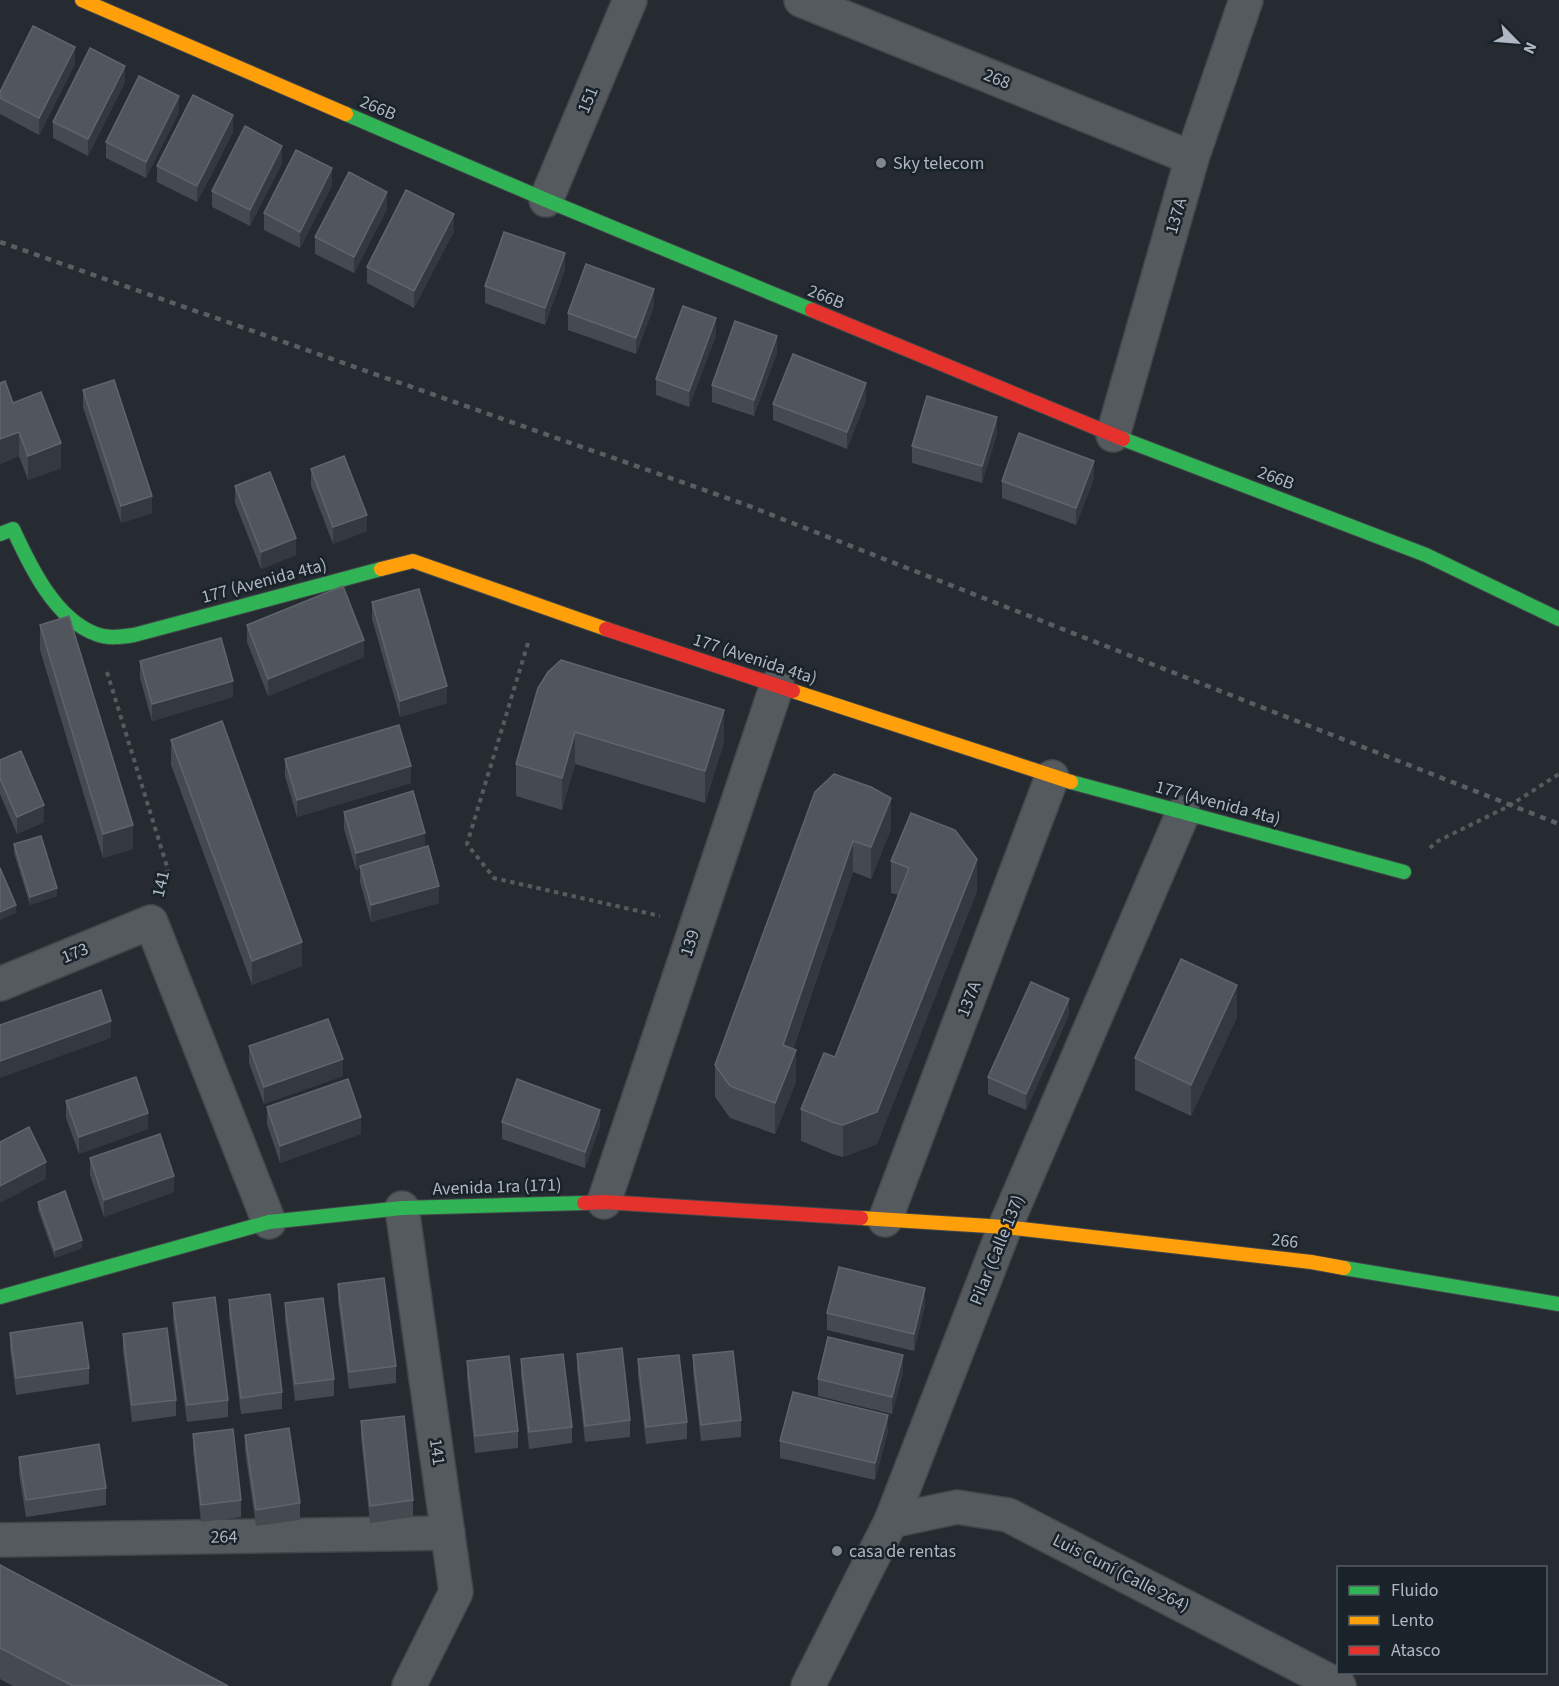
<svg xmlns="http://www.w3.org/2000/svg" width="1559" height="1686" font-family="'Source Sans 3',sans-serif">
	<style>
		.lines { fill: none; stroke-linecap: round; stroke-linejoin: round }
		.street-casing { stroke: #43474b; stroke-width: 36 }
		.fast-casing { stroke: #43474b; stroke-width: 16 }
		.slow-casing { stroke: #43474b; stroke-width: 16 }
		.jam-casing { stroke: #43474b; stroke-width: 16 }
		.path { stroke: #555a5d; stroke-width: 4; stroke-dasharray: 4.5 4.5; stroke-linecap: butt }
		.street { stroke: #555a5f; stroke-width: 33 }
		.fast { stroke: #30b455; stroke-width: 14 }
		.slow { stroke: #ff9f0a; stroke-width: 14 }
		.jam { stroke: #e5322d; stroke-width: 14 }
		.rail { stroke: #595e62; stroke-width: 4.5; stroke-dasharray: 6 6; stroke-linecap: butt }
		.wall { fill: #454a50 }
		.shaded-wall { fill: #33393e }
		.building { fill: #50565c; stroke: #5f656c; stroke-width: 1.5 }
		.poi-dot { fill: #7f878f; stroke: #1a222a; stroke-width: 2 }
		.labels { text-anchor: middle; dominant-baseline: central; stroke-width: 5; stroke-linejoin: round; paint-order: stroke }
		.street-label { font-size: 18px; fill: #afb8c2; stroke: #1a222a }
		.poi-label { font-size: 18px; fill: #afb8c2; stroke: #1a222a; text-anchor: start }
	</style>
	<rect width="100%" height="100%" fill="#252b30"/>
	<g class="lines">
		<!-- street casing -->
		<g class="street-casing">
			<g id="street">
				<polyline points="801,0 1192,158"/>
				<polyline points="546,200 630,0"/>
				<polyline points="1113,435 1192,158 1246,0"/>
				<polyline points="0,984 151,922 269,1222"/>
				<polyline points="604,1202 777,685"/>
				<polyline points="402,1208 456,1592 409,1686"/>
				<polyline points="885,1220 1052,777"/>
				<polyline points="891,1521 957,1507 1008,1515 1339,1686"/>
				<polyline points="0,1540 448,1533"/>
				<polyline points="808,1686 891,1521 1005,1227 1183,813"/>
			</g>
		</g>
		<!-- fast casing -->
		<g class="fast-casing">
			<g id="fast">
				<polyline points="346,114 546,200 812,310"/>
				<polyline points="1123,439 1426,555 1559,619"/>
				<path d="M0,534L13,529C30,566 55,619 96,634C108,639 122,637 134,635L381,569"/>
				<polyline points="1071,782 1404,872"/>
				<polyline points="1344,1268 1559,1304"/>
				<polyline points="0,1297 269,1222 402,1208 584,1203"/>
			</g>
		</g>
		<!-- slow casing -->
		<g class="slow-casing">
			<g id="slow">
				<polyline points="82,0 346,114"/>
				<polyline points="381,569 413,561 606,629"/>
				<polyline points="793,691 1071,782"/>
				<polyline points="861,1218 1005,1227 1311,1262 1344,1268"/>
			</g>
		</g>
		<!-- jam casing -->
		<g class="jam-casing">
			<g id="jam">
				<polyline points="812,310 1123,439"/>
				<polyline points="606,629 793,691"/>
				<polyline points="584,1203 604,1202 861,1218"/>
			</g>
		</g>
		<!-- path -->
		<g class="path">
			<polyline points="528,643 467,844 494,878 660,916"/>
			<polyline points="107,672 168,870 162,888"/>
			<polyline points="1430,848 1436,842 1509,806 1559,774"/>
		</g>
		<!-- street -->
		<use href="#street" class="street"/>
		<!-- fast -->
		<use href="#fast" class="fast"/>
		<!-- slow -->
		<use href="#slow" class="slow"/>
		<!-- jam -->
		<use href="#jam" class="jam"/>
		<!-- rail -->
		<polyline class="rail" points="0,242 744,504 1559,824"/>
	</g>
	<!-- wall -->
	<g class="wall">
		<polygon points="75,64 39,135 0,114 0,92"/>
		<polygon points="125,82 88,156 53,138 53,122"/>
		<polygon points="179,112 146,178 106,158 106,142"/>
		<polygon points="233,132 197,202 157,182 157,166"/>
		<polygon points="282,163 250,226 212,207 212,191"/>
		<polygon points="332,185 300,248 264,230 264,213"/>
		<polygon points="387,209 354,273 315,254 315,237"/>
		<polygon points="454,231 414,308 367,283 367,267"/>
		<polygon points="565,270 545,325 485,303 485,286"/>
		<polygon points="654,306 636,354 568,330 568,313"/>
		<polygon points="716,335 689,407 656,395 656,379"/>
		<polygon points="777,353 754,416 712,402 712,385"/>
		<polygon points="0,383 13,403 61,468 28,480 19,456 0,464"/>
		<polygon points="83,390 152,513 121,523 83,407"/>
		<polygon points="866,400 847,449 773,420 773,404"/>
		<polygon points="997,434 982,483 912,463 912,446"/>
		<polygon points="311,469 367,531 333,544 311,486"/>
		<polygon points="1094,478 1076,525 1002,498 1002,481"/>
		<polygon points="235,486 296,555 261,569 235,503"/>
		<polygon points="372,602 447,703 400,717 372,619"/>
		<polygon points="40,625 133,849 103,858 40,650"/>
		<polygon points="247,625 364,657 268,696 247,642"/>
		<polygon points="140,661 233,697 152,721 140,678"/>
		<polygon points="548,672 724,742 705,803 575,764 562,810 516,796 516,764"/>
		<polygon points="171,740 302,966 252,985 171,765"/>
		<polygon points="285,759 411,783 297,817 285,776"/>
		<polygon points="0,760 44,822 17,834 0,794"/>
		<polygon points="834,774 891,829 871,879 853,872 793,1049 796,1082 775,1134 730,1118 715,1097 715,1065"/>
		<polygon points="344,812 425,847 439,903 371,922 360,882 360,869 356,870 344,829"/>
		<polygon points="14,844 57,896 30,905 14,853"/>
		<polygon points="891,861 977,891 877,1144 843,1157 835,1155 801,1141 801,1109 835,1057 898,895 891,893"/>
		<polygon points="1069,1015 1026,1110 988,1094 988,1077"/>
		<polygon points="1237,1017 1191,1116 1135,1090 1135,1058"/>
		<polygon points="249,1046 343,1076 264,1104 249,1063"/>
		<polygon points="66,1101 148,1129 79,1154 66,1118"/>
		<polygon points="267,1107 361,1134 280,1163 267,1124"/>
		<polygon points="502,1122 600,1126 585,1168 502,1139"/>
		<polygon points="90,1158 174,1192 104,1217 90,1175"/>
		<polygon points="38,1202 82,1248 55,1258 38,1210"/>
		<polygon points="338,1284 396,1366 396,1383 349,1389 338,1301"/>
		<polygon points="229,1300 282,1392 282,1409 241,1414 229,1317"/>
		<polygon points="173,1303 228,1400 228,1417 187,1422 173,1320"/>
		<polygon points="285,1303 334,1379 334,1396 295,1401 285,1320"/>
		<polygon points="925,1305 914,1351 827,1330 827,1313"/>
		<polygon points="10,1333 89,1368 89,1384 16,1395 10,1349"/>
		<polygon points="123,1334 176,1400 176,1416 132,1422 123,1351"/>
		<polygon points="577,1354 630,1420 630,1437 585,1442 577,1370"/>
		<polygon points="693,1355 741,1420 741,1437 701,1441 693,1372"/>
		<polygon points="521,1359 572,1427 572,1443 529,1449 521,1376"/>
		<polygon points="638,1359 687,1422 687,1439 646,1444 638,1376"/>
		<polygon points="467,1361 518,1431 518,1448 475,1453 467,1378"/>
		<polygon points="903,1372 892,1414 818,1396 818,1379"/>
		<polygon points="361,1421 413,1500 413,1517 370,1523 361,1438"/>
		<polygon points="888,1431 875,1480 780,1458 780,1441"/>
		<polygon points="193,1434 241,1500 241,1517 201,1522 193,1451"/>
		<polygon points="245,1435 300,1503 300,1520 256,1526 245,1451"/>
		<polygon points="19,1457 106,1488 106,1505 26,1517 19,1474"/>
		<polygon points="0,1565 228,1686 13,1686 0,1679"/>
	</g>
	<!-- shaded-wall -->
	<g class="shaded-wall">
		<polygon points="75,47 75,64 39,135 39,118"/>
		<polygon points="125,66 125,82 88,156 88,139"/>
		<polygon points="179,96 179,112 146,178 146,162"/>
		<polygon points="233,115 233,132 197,202 197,186"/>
		<polygon points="282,146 282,163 250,226 250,210"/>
		<polygon points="332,168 332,185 300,248 300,232"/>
		<polygon points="387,192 387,209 354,273 354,257"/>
		<polygon points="454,214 454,231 414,308 414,291"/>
		<polygon points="565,253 565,270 545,325 545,308"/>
		<polygon points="654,289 654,306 636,354 636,338"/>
		<polygon points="716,318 716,335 689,407 689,391"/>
		<polygon points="777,336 777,353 754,416 754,400"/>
		<polygon points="866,383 866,400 847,449 847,432"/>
		<polygon points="997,417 997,434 982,483 982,466"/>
		<polygon points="19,432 19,456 0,464 0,439"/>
		<polygon points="61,443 61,468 28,480 28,456"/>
		<polygon points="1094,461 1094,478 1076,525 1076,508"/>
		<polygon points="152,496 152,513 121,523 121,506"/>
		<polygon points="367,515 367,531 333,544 333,527"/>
		<polygon points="296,538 296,555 261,569 261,552"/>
		<polygon points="364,640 364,657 268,696 268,679"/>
		<polygon points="233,681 233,697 152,721 152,704"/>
		<polygon points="447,686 447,703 400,717 400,701"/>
		<polygon points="724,710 724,742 705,803 705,771"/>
		<polygon points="575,732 575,764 562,810 562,778"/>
		<polygon points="411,766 411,783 297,817 297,800"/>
		<polygon points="891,798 891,829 871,879 871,847"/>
		<polygon points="44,805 44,822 17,834 17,817"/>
		<polygon points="133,825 133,849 103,858 103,834"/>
		<polygon points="425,833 425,850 360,866 360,869 356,870 356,853"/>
		<polygon points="853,841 853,872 783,1077 783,1045"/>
		<polygon points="977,859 977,891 877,1144 843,1157 843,1125"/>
		<polygon points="439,886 439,903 371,922 371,905"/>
		<polygon points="57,888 57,896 30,905 30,897"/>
		<polygon points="16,905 16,913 0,920 0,912"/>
		<polygon points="302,942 302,966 252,985 252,961"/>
		<polygon points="1237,985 1237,1017 1191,1116 1191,1085"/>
		<polygon points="1069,999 1069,1015 1026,1110 1026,1094"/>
		<polygon points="111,1021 111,1038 0,1078 0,1061"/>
		<polygon points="796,1050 796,1082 775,1134 775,1103"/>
		<polygon points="343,1059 343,1076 264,1104 264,1087"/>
		<polygon points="600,1110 600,1126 585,1168 585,1152"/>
		<polygon points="148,1113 148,1129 79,1154 79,1137"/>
		<polygon points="361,1117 361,1134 280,1163 280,1146"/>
		<polygon points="46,1162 46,1179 0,1203 0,1186"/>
		<polygon points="174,1176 174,1192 104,1217 104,1200"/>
		<polygon points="82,1240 82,1248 55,1258 55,1250"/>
		<polygon points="925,1288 925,1305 914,1351 914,1334"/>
		<polygon points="903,1355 903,1372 892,1414 892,1397"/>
		<polygon points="888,1415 888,1431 875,1480 875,1463"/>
	</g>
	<!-- building -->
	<g class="building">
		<polygon points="33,26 75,47 39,118 0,98 0,92"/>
		<polygon points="90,48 125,66 88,139 53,122"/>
		<polygon points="139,76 179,96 146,162 106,142"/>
		<polygon points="193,95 233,115 197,186 157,166"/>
		<polygon points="245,126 282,146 250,210 212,191"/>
		<polygon points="296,150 332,168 300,232 264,213"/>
		<polygon points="349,172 387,192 354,257 315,237"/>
		<polygon points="406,190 454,214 414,291 367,267"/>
		<polygon points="504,232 565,253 545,308 485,286"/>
		<polygon points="586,264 654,289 636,338 568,313"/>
		<polygon points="683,306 716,318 689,391 656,379"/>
		<polygon points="735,321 777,336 754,400 712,385"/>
		<polygon points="793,354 866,383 847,432 773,404"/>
		<polygon points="114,380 152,496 121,506 83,390"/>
		<polygon points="5,381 13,403 41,392 61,443 28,456 19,432 0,439 0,383"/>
		<polygon points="927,396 997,417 982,466 912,446"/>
		<polygon points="1019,433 1094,461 1076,508 1002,481"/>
		<polygon points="344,456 367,515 333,527 311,469"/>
		<polygon points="270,472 296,538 261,552 235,486"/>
		<polygon points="343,586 364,640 268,679 247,625"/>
		<polygon points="419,589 447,686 400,701 372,602"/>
		<polygon points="69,616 133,825 103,834 40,625"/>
		<polygon points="221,638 233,681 152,704 140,661"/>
		<polygon points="561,660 724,710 705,771 575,732 562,778 516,764 538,688 548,672"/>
		<polygon points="222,721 302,942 252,961 171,740"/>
		<polygon points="399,725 411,766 297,800 285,759"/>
		<polygon points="21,751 44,805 17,817 0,778 0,760"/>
		<polygon points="834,774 871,787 891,798 871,847 853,841 783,1045 796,1050 775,1103 730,1086 715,1065 815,792"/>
		<polygon points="413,791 425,833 356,853 344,812"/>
		<polygon points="911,813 955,830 977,859 877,1112 843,1125 835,1123 801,1109 824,1053 835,1057 909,868 891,861"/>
		<polygon points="41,836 57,888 30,897 14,844"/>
		<polygon points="428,846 439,886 371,905 360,866"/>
		<polygon points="0,868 16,905 0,912"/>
		<polygon points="1181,959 1237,985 1191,1085 1135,1058"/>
		<polygon points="1031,982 1069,999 1026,1094 988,1077"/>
		<polygon points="101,990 111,1021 0,1061 0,1025"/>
		<polygon points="328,1019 343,1059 264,1087 249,1046"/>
		<polygon points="136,1077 148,1113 79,1137 66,1101"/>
		<polygon points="348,1079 361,1117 280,1146 267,1107"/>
		<polygon points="517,1079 600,1110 585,1152 502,1122"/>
		<polygon points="29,1127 46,1162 0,1186 0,1142"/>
		<polygon points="160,1134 174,1176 104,1200 90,1158"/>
		<polygon points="65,1191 82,1240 55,1250 38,1202"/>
		<polygon points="839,1267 925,1288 914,1334 827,1313"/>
		<polygon points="384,1278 396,1366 349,1372 338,1284"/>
		<polygon points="270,1294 282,1392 241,1398 229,1300"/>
		<polygon points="215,1297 228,1400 187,1405 173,1303"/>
		<polygon points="323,1298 334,1379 295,1384 285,1303"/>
		<polygon points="82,1322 89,1368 16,1378 10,1333"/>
		<polygon points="167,1328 176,1400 132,1405 123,1334"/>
		<polygon points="828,1337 903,1355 892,1397 818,1379"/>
		<polygon points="622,1348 630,1420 585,1426 577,1354"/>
		<polygon points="733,1351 741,1420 701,1425 693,1355"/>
		<polygon points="563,1354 572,1427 529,1432 521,1359"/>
		<polygon points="679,1355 687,1422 646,1427 638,1359"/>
		<polygon points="509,1356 518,1431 475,1436 467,1361"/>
		<polygon points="793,1392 888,1415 875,1463 780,1441"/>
		<polygon points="404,1416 413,1500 370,1506 361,1421"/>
		<polygon points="289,1428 300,1503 256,1510 245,1435"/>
		<polygon points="233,1429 241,1500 201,1505 193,1434"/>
		<polygon points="99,1444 106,1488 26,1500 19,1457"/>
		<polygon points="0,1565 228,1686 73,1686 0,1648"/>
	</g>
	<!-- markers -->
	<g class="poi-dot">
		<circle cx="881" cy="163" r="6"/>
		<circle cx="837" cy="1551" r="6"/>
	</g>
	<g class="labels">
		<!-- street labels -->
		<g class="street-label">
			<text transform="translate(997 79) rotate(22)">268</text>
			<text transform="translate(588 100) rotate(-67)">151</text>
			<text transform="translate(378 108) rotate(23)">266B</text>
			<text transform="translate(1176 216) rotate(-74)">137A</text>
			<text transform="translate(826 297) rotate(22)">266B</text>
			<text transform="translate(1276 478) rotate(21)">266B</text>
			<text transform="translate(264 581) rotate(-15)">177 (Avenida 4ta)</text>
			<text transform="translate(755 659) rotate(18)">177 (Avenida 4ta)</text>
			<text transform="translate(1218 803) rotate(15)">177 (Avenida 4ta)</text>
			<text transform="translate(161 884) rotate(-77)">141</text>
			<text transform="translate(690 943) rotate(-72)">139</text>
			<text transform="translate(75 953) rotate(-22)">173</text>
			<text transform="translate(969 999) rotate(-69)">137A</text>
			<text transform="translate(497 1187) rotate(-2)">Avenida 1ra (171)</text>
			<text transform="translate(1285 1241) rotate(6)">266</text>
			<text transform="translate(997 1250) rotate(-68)">Pilar (Calle 137)</text>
			<text transform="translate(437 1452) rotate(82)">141</text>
			<text transform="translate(224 1537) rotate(-1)">264</text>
			<text transform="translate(1121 1573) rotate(27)">Luis Cuní (Calle 264)</text>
		</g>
		<!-- poi labels -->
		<g class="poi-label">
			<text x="893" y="163">Sky telecom</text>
			<text x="849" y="1551">casa de rentas</text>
		</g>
	</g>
	<!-- legend -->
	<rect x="1337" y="1566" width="210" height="108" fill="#1a222a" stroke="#565e67" stroke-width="1.5"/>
	<rect x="1349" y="1586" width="30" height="9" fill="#30b455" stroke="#565e67" stroke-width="1.5"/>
	<text x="1391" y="1596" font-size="18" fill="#afb8c2">Fluido</text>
	<rect x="1349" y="1616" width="30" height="9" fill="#ff9f0a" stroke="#565e67" stroke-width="1.5"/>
	<text x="1391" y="1626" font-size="18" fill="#afb8c2">Lento</text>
	<rect x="1349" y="1646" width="30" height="9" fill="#e5322d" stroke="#565e67" stroke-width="1.5"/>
	<text x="1391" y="1656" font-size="18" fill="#afb8c2">Atasco</text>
	<!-- north arrow -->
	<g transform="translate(1517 42) rotate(115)" stroke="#1a222a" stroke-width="4.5" paint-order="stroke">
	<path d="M0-4.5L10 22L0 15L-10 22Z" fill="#afb8c2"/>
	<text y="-9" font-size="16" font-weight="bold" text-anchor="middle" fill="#afb8c2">N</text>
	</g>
</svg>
